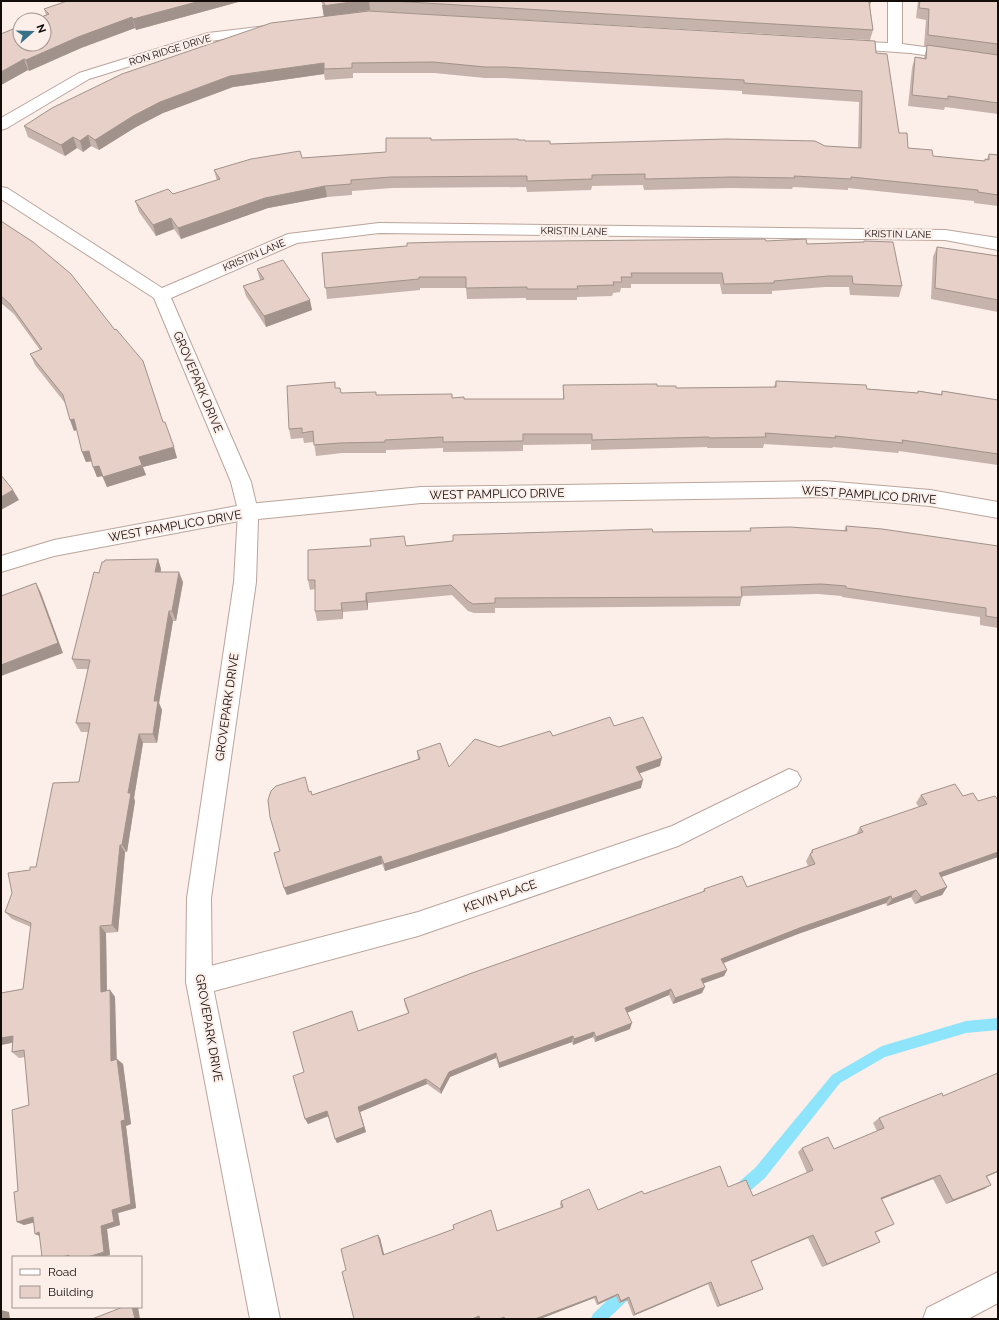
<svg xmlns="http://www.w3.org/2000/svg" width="999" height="1320" font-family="Raleway,sans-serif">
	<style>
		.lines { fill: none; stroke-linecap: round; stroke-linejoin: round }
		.stream { fill: #8ee5fb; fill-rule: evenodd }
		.minor-casing { stroke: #baa59c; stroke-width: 2 }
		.tertiary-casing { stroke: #baa59c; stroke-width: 2 }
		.minor { fill: #fff; fill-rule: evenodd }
		.tertiary { fill: #fff; fill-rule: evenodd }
		.wall { fill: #c6b3ab }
		.shaded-wall { fill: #a1928b }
		.building { fill: #e6d0c7; stroke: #a1928b }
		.labels { text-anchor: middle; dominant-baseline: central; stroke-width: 4; stroke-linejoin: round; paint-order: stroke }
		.far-street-label { font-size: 10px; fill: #130c09; stroke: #fceee9 }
		.street-label { font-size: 12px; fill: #130c09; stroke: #fceee9 }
	</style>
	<rect width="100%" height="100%" fill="#fceee9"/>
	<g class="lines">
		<!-- stream -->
		<g class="stream">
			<polygon points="998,1018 998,1030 966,1033 885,1057 840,1083 765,1178 742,1198 737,1199 732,1198 731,1193 732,1188 755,1168 832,1075 882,1046 966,1021"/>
			<polygon points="627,1284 632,1286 634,1291 632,1296 608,1319 591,1319 593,1314 622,1286"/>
		</g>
		<!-- minor casing -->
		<g class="minor-casing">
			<g id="minor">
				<polygon points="888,1 902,1 902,44 998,57 998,65 910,53 840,48 838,45 840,42 845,41 888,43"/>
				<polygon points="274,25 279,26 281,29 279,32 210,41 89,79 7,128 1,130 1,118 79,73 208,33"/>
				<polygon points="1,187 7,188 162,288 288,234 379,223 945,230 998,238 998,250 945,240 379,233 297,243 171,298 251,482 258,512 255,518 54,556 1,572 1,556 54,540 237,506 231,482 154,298 1,199"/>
				<polygon points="789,769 797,772 801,779 797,786 678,846 418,936 199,995 190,991 186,982 190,973 199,969 418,912 672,826"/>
				<polygon points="998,1272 998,1303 968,1319 923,1319 927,1308"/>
			</g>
		</g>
		<!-- tertiary casing -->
		<g class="tertiary-casing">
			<polygon id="tertiary" points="824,481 930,490 998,502 998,518 930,506 824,497 421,503 258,519 256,582 211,898 212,982 280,1319 250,1319 186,982 187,898 234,582 238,512 241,506 248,504 421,487"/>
		</g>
		<!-- minor -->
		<use href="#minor" class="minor"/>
		<!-- tertiary -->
		<use href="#tertiary" class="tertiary"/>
	</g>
	<!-- wall -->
	<g class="wall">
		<polygon points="242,1 136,30 135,28 81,48 29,71 28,70 1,85 1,34 46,15 44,9"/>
		<polygon points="321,1 871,1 870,7 873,30 870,40 369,11 876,53 899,133 908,148 933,156 985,161 985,159 987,159 989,154 998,155 998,206 974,203 974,201 848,188 848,190 793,187 792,189 731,188 644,190 643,185 592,186 591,190 527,192 526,187 392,188 352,191 352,195 327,197 268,208 181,239 174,229 156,236 139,212 135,201 173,194 217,181 214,170 302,158 386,152 431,140 518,140 525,141 550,144 825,146 858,148 859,102 742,94 742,91 504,78 485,78 434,73 353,73 353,78 325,80 324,74 233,87 163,113 136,127 99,150 91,146 83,152 77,148 65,156 28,137 24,126 324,17 323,6"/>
		<polygon points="918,1 998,1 998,114 945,107 944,110 908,106 912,68 915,57 924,58 927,46 924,46 926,20 916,18"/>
		<polygon points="1,221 163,422 177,458 143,467 146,475 107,487 102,476 97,477 92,461 86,462 82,452 77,430 74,431 65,403 35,365 30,354 40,350 14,314 1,303"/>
		<polygon points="766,241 807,244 863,242 864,241 902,286 899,297 850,295 849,287 825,287 772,291 772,294 722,294 720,284 631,284 631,288 621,288 620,292 613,293 612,296 577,297 577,300 526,300 526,298 467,299 466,288 420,288 420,290 327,299 322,253"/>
		<polygon points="937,247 998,256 998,312 931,299 933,257"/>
		<polygon points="257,269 312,310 266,327 246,296 243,286 260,280"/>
		<polygon points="776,381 917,393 918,391 941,394 942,391 998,400 998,465 899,451 898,453 833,447 832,448 764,444 763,448 707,448 707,447 591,450 591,444 523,445 523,451 443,452 443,448 386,450 386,453 342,453 316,456 314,442 304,443 303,438 291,439 289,429 336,388 340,388 341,393 377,395 452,398 464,399 563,399 563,385 657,386 676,388 774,387"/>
		<polygon points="846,526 998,546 998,628 980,625 980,617 842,597 842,596 818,594 742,596 740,606 495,608 495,613 474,613 468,611 452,595 368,603 368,610 343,612 343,619 317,621 315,611 315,589 310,590 308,580 406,546 653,532 750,531 750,528 844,531"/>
		<polygon points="158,559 161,569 161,572 183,582 176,621 173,621 159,703 162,710 157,743 143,743 134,798 135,801 127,852 125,852 118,932 106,933 107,991 110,990 115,997 116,1059 123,1064 131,1124 126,1126 136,1208 118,1213 120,1225 107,1229 110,1255 40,1236 35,1234 34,1222 24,1225 17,1222 18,1191 29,1105 25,1057 19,1058 12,1052 12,1043 1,1045 1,993 23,989 31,927 12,919 5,912 30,870 36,867 79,782 88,732 81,732 76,723 88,669 77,669 72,659 99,573"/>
		<polygon points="614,726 660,766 640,773 641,788 385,871 382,864 287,895 284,888 280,851 309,792 312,795 418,759 417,751 449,767 499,747 553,736"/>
		<polygon points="921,795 963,796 978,801 998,800 998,857 941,877 947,887 942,895 915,904 911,897 887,906 886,903 798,934 724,963 727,970 724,976 704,983 702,993 673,1004 669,995 627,1013 630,1029 595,1042 593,1037 573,1045 572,1042 499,1068 496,1058 450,1077 441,1094 427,1084 360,1112 366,1132 337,1143 328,1116 308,1124 304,1072 358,1031 408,1013 405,1005 404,999 703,892 704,889 747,887 808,866 806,861 812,850 856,835 860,827 919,807 916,803"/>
		<polygon points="879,1118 987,1176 991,1185 984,1189 946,1204 933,1179 881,1199 894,1224 875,1233 880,1242 874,1245 822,1267 808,1238 751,1262 763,1289 759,1291 717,1307 708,1284 633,1316 627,1300 619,1303 616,1296 597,1305 594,1298 540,1319 480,1319 480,1318 478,1319 354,1319 346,1270 378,1235 380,1238 384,1255 497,1231 561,1208 560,1204 561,1201 598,1210 644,1194 728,1187 753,1196 807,1173 798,1152 802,1148 834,1149 877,1131 873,1123"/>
	</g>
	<!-- shaded-wall -->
	<g class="shaded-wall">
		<polygon points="200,1 242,1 136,30 133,19"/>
		<polygon points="359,1 369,1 370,10 324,17 322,6"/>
		<polygon points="132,17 135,28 81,48 29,71 26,60 78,37"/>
		<polygon points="24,59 28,70 1,85 1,72"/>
		<polygon points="324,63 324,74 233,87 163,113 136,127 99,150 95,140 133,116 160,102 230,76"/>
		<polygon points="88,135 91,146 83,152 80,141"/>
		<polygon points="73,137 77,148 65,156 61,145"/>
		<polygon points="325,186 327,197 268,208 181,239 178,228 265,198"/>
		<polygon points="171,218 174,229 156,236 153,225"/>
		<polygon points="310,300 312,310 266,327 264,316"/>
		<polygon points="74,419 78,429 74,431 70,420"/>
		<polygon points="174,447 177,458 143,467 139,457"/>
		<polygon points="89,451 93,461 86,462 82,452"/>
		<polygon points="142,465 146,475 107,487 103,477"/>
		<polygon points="99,466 103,476 97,477 93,467"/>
		<polygon points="13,490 19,500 1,510 1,497"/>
		<polygon points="158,559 161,569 159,582 155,572"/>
		<polygon points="179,572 183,582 176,621 172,611"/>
		<polygon points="36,583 41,593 63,653 1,676 1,665"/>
		<polygon points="366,593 368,603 368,610 366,601"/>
		<polygon points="341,603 343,612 343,619 342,610"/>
		<polygon points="169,611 173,621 159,703 162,710 157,743 153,734 154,701"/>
		<polygon points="139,734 143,743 134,798 135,801 127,852 122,845 128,793"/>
		<polygon points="662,758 660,766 635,775 636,767"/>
		<polygon points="643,780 641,788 385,871 384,864"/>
		<polygon points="120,845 125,852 118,932 112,925"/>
		<polygon points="998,852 998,857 933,880 939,873"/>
		<polygon points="381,856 382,864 287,895 284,888"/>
		<polygon points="947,887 942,895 915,904 921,897"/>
		<polygon points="916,890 911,897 887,906 892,899"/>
		<polygon points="891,896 886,903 798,934 718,965 721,959 802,927"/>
		<polygon points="100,926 106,933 107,998 101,992"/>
		<polygon points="727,970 724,976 699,985 701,979"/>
		<polygon points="705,987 702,993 673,1004 675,998"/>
		<polygon points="671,989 669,995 624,1014 625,1008"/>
		<polygon points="110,990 115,997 117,1066 111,1061"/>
		<polygon points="632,1023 630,1029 595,1042 596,1037"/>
		<polygon points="594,1032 593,1037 573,1045 574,1039"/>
		<polygon points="13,1036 19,1041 1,1045 1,1038"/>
		<polygon points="573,1036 572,1042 499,1068 499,1063"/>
		<polygon points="496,1053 496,1058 450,1077 441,1094 440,1089 449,1072"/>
		<polygon points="117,1059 123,1064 131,1124 126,1126 136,1208 118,1213 120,1225 107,1229 110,1255 103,1257 88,1257 101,1226 112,1210 121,1121"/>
		<polygon points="426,1079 427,1084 360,1112 366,1132 337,1143 335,1139 358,1107"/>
		<polygon points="327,1111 329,1116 308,1124 305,1119"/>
		<polygon points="998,1171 998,1172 979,1180 986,1176"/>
		<polygon points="940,1175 933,1179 875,1202 881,1198"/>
		<polygon points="991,1185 984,1189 946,1204 953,1200"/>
		<polygon points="33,1217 40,1221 24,1225 17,1222"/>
		<polygon points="894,1224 888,1227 869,1235 875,1232"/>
		<polygon points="39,1232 42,1237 35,1234"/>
		<polygon points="378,1235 380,1238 385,1258 383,1255"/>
		<polygon points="813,1235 808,1238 747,1263 751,1261"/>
		<polygon points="880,1242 874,1245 822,1267 827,1264"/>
		<polygon points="711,1282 708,1284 633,1316 635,1314"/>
		<polygon points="763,1289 759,1291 717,1307 720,1305"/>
		<polygon points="618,1294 616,1296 597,1305 598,1303"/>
		<polygon points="596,1296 594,1298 540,1319 535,1319"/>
		<polygon points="629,1297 627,1300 619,1303 621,1301"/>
		<polygon points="132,1307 138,1307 140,1319 135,1319"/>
		<polygon points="1,1310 9,1312 10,1319 2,1319"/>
		<polygon points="479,1316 480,1318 478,1319 472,1319"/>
	</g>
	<!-- building -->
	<g class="building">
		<polygon points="67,1 200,1 133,19 132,17 78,37 26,60 24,59 1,72 1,34 20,26 20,44 44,44 44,20 34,20 49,14 44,9"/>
		<polygon points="323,1 359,1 322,6 325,5"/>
		<polygon points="392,1 871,1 871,2 869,2 873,30"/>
		<polygon points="920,1 998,1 998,44 928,35 929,9 919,8"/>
		<polygon points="369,11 875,41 876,53 887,54 899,133 907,133 908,148 932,150 933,156 985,161 985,159 989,160 989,154 998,155 998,195 978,192 978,190 851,177 851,179 794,176 795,178 733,177 645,179 645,174 592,175 592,179 527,181 527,176 391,177 351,180 351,184 325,186 265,198 178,228 171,218 153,225 135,201 168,189 173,194 220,179 214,170 251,159 300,151 302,158 386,152 386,138 431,138 431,140 518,139 518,140 525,140 525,141 550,141 550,144 726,139 815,141 825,146 861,148 862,91 744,83 744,80 504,67 485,67 433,62 352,63 352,68 324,69 324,63 230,76 160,102 133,116 95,140 88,135 80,141 73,137 61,145 24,126 52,108 122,74 271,23"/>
		<polygon points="927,45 998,55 998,103 948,96 948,99 912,95 915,57 926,59"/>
		<polygon points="1,221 33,242 71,274 115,330 116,329 143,361 163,422 165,422 174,447 139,457 142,465 103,477 99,466 93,467 89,451 82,452 74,419 70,420 63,395 30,354 42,349 10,304 1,296"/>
		<polygon points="765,239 766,241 806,239 807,244 864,242 864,241 893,242 902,286 853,284 852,276 828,276 774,281 774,283 724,284 722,273 631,273 632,277 621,277 622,282 613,282 614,285 577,286 578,289 527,289 527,287 466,288 466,277 419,277 419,279 325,288 322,253 407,246 407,243 445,242"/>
		<polygon points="937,247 998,256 998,300 935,288"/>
		<polygon points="283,260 310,300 264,316 243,286 264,279 257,269"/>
		<polygon points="776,381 866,385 867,389 918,393 918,391 942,395 942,391 998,400 998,454 902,440 903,443 835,436 836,438 765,433 766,437 709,438 709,437 592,440 592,434 523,434 523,441 443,442 443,437 385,440 385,442 340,443 314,445 313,431 302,433 302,428 289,429 287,386 335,382 335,388 340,388 341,393 376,392 376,395 452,394 452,398 464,397 464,399 564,399 563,385 657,384 657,386 676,386 676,388 776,387"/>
		<polygon points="1,475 13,490 1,497"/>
		<polygon points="846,526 882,529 998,546 998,618 986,616 986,608 846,588 846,586 821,584 741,587 742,597 495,598 495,603 473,604 468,601 451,585 366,593 366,601 341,603 342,610 315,611 315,580 308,580 308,550 371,546 370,539 404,536 406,546 453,541 453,535 652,529 653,532 751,531 750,528 790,527 847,531"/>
		<polygon points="158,559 155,572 179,572 172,611 169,611 154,701 158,701 153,734 139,734 128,793 131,793 122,845 120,845 112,925 100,926 101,992 110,990 111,1061 117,1059 125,1120 121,1121 131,1204 112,1210 114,1222 101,1226 104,1252 88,1257 69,1257 69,1255 63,1257 42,1257 39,1232 35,1234 33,1217 17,1222 14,1192 18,1191 12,1110 29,1105 24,1050 12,1052 13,1036 1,1038 1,993 23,989 31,923 5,912 12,893 8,873 30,870 30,867 36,867 53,783 79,782 90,723 76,723 90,660 72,659 94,572 99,573 102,562 104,562 105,560"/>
		<polygon points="36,583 58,643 1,665 1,596"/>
		<polygon points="610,717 614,726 643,717 662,758 636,767 643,780 384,864 381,856 284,888 274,853 280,851 270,817 268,800 271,791 276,786 305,777 309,792 311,791 312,795 420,759 417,751 440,743 449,767 475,739 499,747 550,731 553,736"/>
		<polygon points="955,784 963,796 973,793 978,801 995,796 998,800 998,852 939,873 947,887 921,897 916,890 892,899 891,896 802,927 721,959 727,970 701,979 705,987 675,998 671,989 625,1008 632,1023 596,1037 594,1032 574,1039 573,1036 499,1063 496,1053 449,1072 440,1089 426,1079 358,1107 364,1127 335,1139 327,1111 305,1119 293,1076 304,1072 293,1032 352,1011 358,1031 409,1013 404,999 472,973 705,891 704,889 742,876 747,887 815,864 810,854 813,852 812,850 863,832 860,827 927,804 921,795"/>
		<polygon points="998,1073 998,1171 986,1176 991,1185 953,1200 940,1175 881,1198 894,1224 875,1232 880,1242 827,1264 813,1235 751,1261 763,1289 720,1305 711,1282 635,1314 629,1297 621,1301 618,1294 598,1303 596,1296 535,1319 505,1319 504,1317 499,1319 480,1319 479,1316 472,1319 354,1319 342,1272 346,1270 341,1249 378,1235 383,1255 454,1229 453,1225 491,1210 497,1231 563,1207 561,1201 589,1189 598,1210 642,1191 644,1194 720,1166 728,1187 746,1180 753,1196 813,1170 802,1148 828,1137 834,1149 884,1128 879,1118 942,1093 943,1096"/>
		<polygon points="123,1307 132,1307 135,1319 92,1319"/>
	</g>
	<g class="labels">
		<!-- far-street labels -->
		<g class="far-street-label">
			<text transform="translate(170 50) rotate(-17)">RON RIDGE DRIVE</text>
			<text transform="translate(574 231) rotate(1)">KRISTIN LANE</text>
			<text transform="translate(898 234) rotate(1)">KRISTIN LANE</text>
			<text transform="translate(254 255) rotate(-23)">KRISTIN LANE</text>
		</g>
		<!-- street labels -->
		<g class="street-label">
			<text transform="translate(198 382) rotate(67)">GROVEPARK DRIVE</text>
			<text transform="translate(497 494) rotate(-1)">WEST PAMPLICO DRIVE</text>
			<text transform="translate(869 495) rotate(4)">WEST PAMPLICO DRIVE</text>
			<text transform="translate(175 526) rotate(-10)">WEST PAMPLICO DRIVE</text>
			<text transform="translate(227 707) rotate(-82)">GROVEPARK DRIVE</text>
			<text transform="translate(500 896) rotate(-19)">KEVIN PLACE</text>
			<text transform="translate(209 1028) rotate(80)">GROVEPARK DRIVE</text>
		</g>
	</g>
	<!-- border -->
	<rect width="999" height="1320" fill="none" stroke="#130c09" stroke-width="4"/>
	<!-- legend -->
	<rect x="12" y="1256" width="130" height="52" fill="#fceee9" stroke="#9f948f"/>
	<rect x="20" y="1269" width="20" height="6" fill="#ffffff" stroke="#9f948f"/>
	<text x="48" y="1276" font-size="12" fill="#130c09">Road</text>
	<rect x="20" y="1286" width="20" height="12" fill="#e6d0c7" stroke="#9f948f"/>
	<text x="48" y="1296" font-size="12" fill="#130c09">Building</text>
	<!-- north arrow -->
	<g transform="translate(32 32) rotate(70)"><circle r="19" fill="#fceee9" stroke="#9f948f"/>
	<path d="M0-3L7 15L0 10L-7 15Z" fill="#377089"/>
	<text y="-6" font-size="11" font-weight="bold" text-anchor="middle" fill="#130c09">N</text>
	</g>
</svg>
